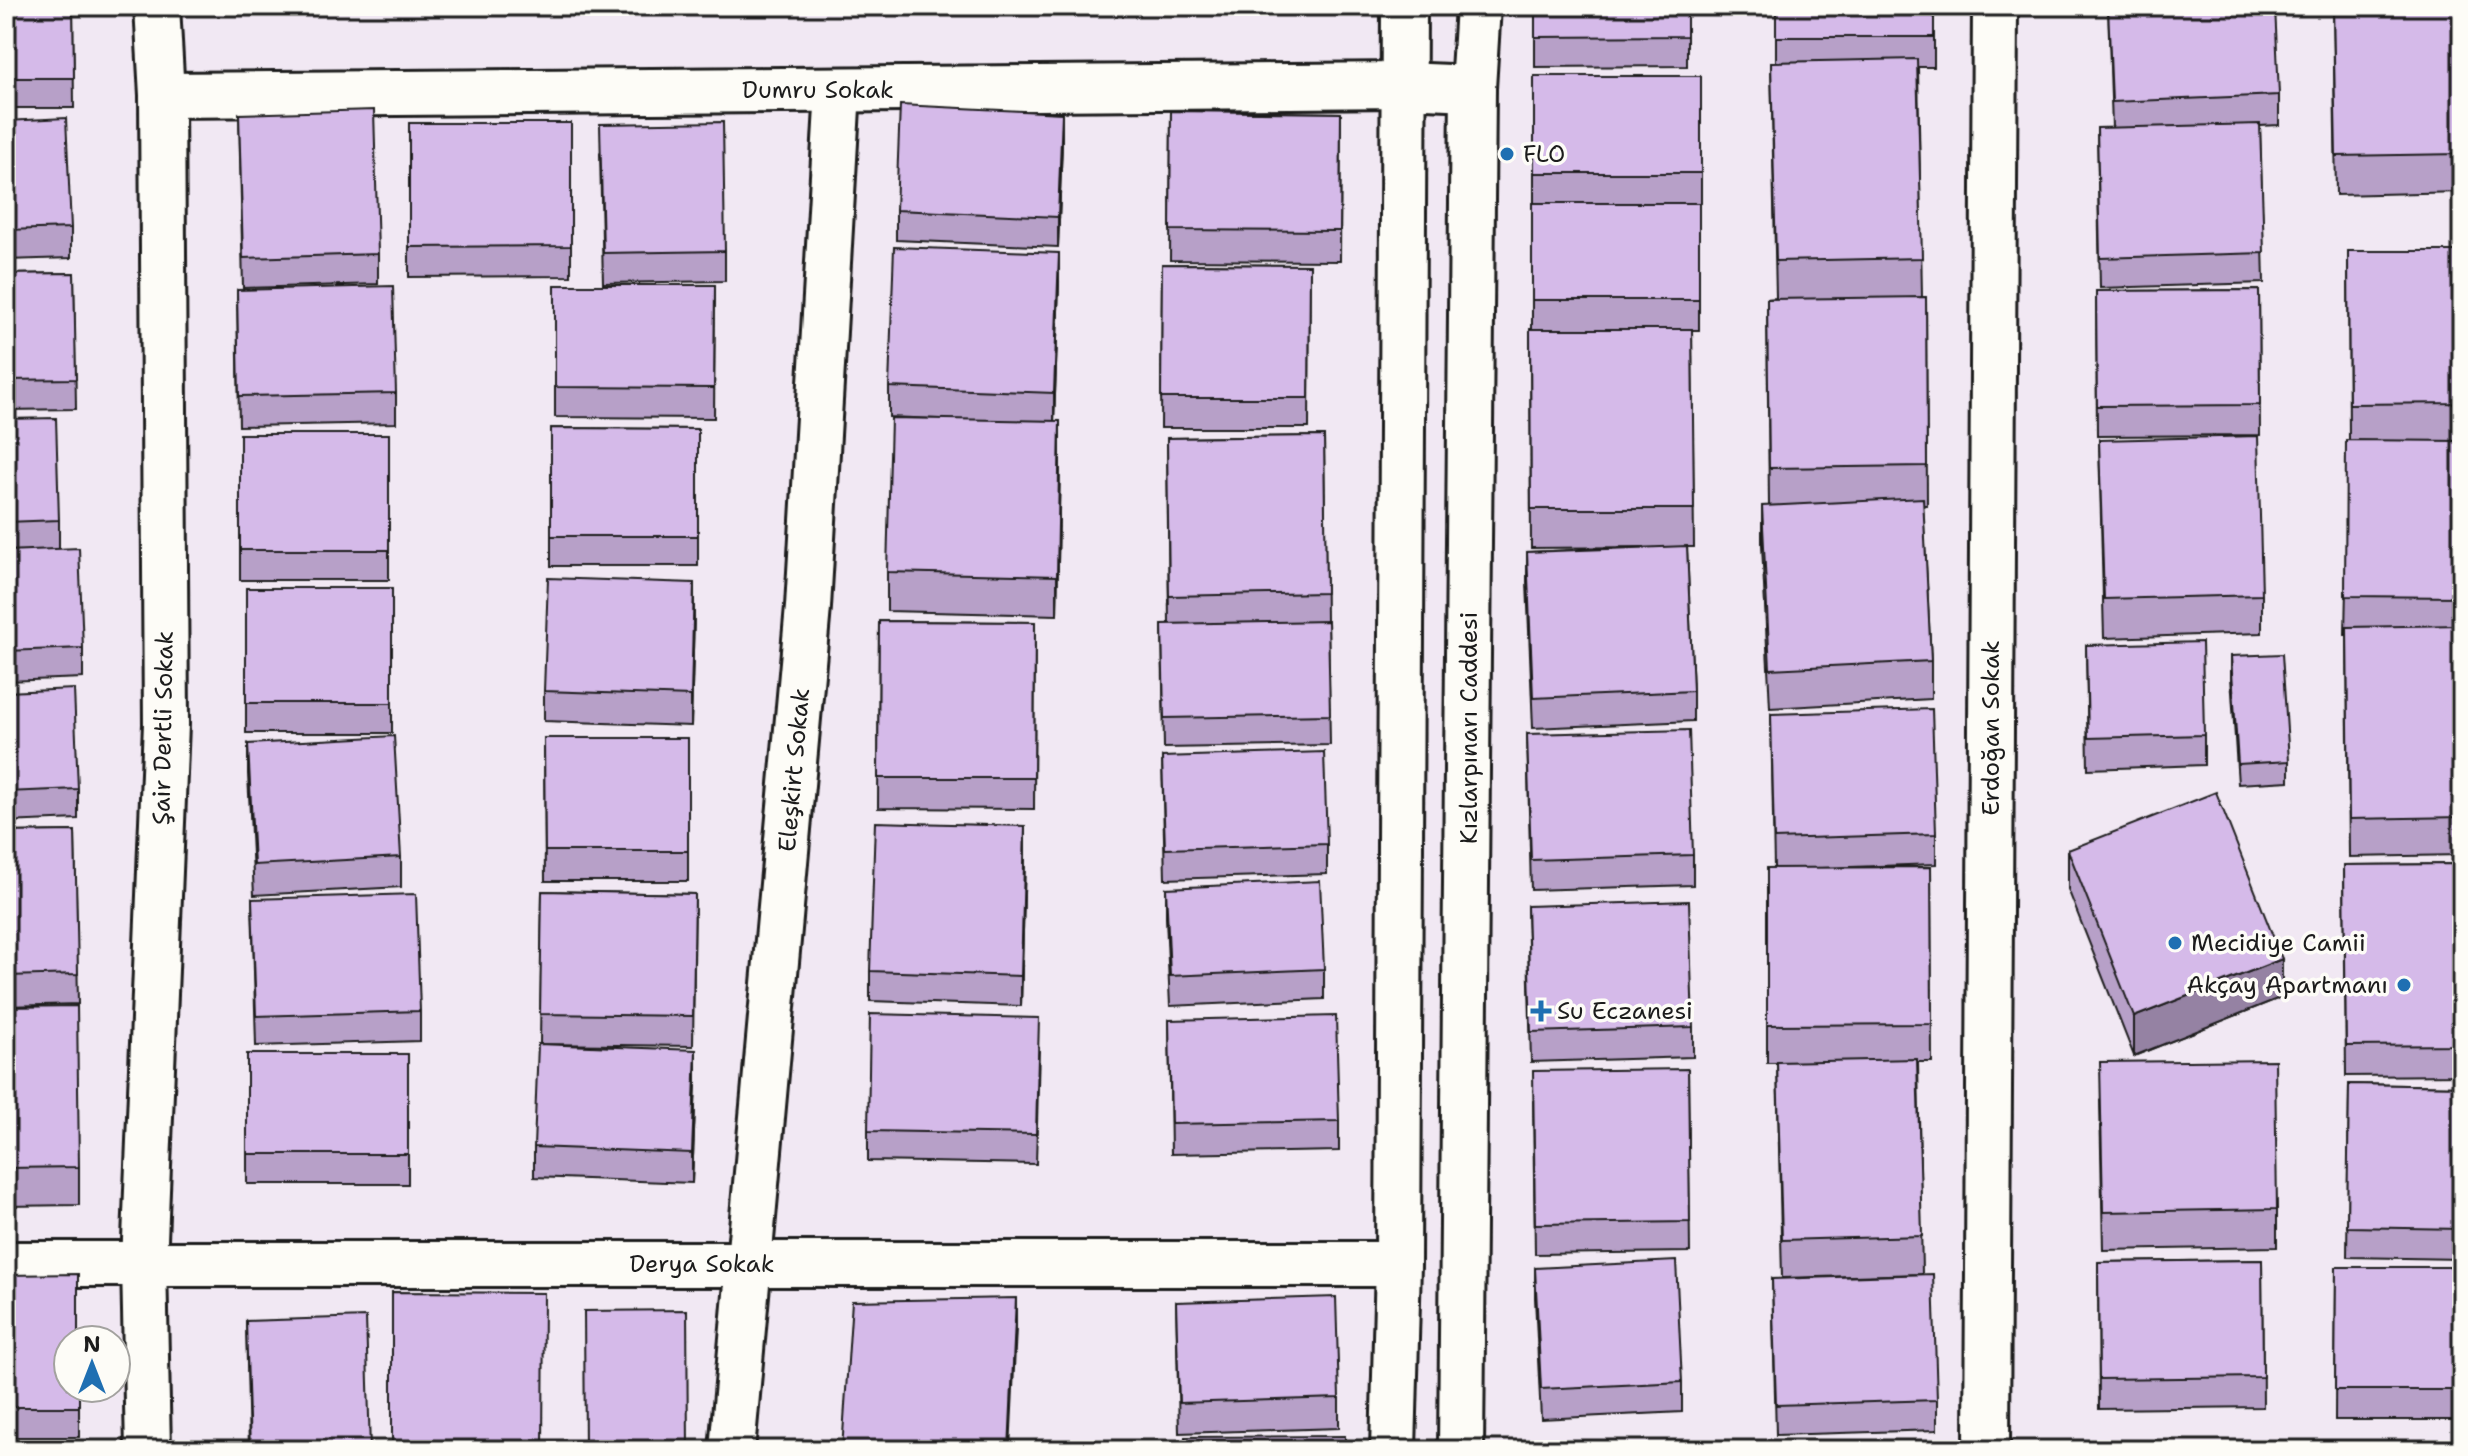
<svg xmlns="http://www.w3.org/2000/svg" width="2468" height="1456" font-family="'Shantell Sans',sans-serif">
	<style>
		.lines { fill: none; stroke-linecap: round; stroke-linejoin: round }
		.minor-casing { stroke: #1c1c1c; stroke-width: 50 }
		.major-casing { stroke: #1c1c1c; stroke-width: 50 }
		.minor { stroke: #fdfcf7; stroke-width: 44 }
		.major { stroke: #fdfcf7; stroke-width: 44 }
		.wall { fill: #b7a0c8; stroke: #1c1c1c; stroke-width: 2 }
		.shaded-wall { fill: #9582a3; stroke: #1c1c1c; stroke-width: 2 }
		.building { fill: #d5bae9; stroke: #1c1c1c; stroke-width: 2 }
		.poi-dot { fill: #1f6fb2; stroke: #fdfcf7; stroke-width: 3 }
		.labels { text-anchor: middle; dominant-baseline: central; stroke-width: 7; stroke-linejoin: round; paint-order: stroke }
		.street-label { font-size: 24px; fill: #1c1c1c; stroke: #fdfcf7 }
		.poi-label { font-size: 24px; fill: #1c1c1c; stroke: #fdfcf7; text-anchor: start }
	</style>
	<rect width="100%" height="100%" fill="#f1e8f3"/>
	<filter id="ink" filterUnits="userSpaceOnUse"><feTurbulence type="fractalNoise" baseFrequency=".0125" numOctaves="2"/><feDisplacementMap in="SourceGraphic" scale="16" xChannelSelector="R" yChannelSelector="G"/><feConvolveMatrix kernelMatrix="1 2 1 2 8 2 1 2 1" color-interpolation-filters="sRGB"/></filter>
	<g filter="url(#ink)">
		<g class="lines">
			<!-- minor casing -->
			<g class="minor-casing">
				<g id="minor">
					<polyline points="162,95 1403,85 1473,88"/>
					<polyline points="6,1264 1398,1264"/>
					<polyline points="148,1450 144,1264 166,724 162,95 157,6"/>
					<polyline points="732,1450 808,607 838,90"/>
					<polyline points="1987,1450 1995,6"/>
				</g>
			</g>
			<!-- major casing -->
			<g class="major-casing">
				<g id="major">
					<polyline points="1393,1450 1398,1264 1404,6"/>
					<polyline points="1461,1450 1473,88 1478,6"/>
				</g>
			</g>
			<!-- minor -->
			<use href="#minor" class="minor"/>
			<!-- major -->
			<use href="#major" class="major"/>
		</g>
		<!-- wall -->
		<g class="wall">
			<polygon points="6,6 73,6 74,108 6,108"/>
			<polygon points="1535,6 1687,6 1687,66 1535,67"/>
			<polygon points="1776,6 1934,6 1934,67 1918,67 1922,297 1926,297 1927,505 1923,505 1931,661 1931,699 1770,708 1762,545 1762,506 1769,506 1767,299 1776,298 1771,62 1776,62"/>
			<polygon points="2108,6 2279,95 2279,125 2260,126 2264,283 2100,288 2097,128 2112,128"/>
			<polygon points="2333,6 2462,6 2462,192 2336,195"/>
			<rect x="1534" y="76" width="167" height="127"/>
			<polygon points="1171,111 1341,113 1340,261 1170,260"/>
			<polygon points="239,114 378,254 378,284 243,288"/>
			<polygon points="6,121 71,228 71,258 6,260"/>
			<polygon points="409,123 571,123 571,276 409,277"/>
			<polygon points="1062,143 1058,247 896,240 896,210"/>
			<polygon points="600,154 725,251 725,281 603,283"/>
			<polygon points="1532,203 1699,203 1699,330 1692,330 1694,547 1687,547 1693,691 1693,721 1533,728 1527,582 1527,552 1645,547 1531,548 1530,329 1532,329"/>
			<polygon points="2348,251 2462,251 2462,855 2349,857 2347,635 2345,635 2349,440"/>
			<polygon points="1162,264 1310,265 1309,428 1161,428"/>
			<polygon points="74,273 76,409 6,410 6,274"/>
			<polygon points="1059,283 1054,421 1060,460 1057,615 887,611 887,572 937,419 889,417 889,387"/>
			<polygon points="555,285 715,285 714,418 555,417"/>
			<polygon points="237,290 396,393 396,423 239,426"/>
			<polygon points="2259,290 2260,435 2097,436 2096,291"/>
			<polygon points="6,419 59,520 59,549 83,648 83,678 6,681"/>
			<polygon points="551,428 698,429 698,566 551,566"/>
			<rect x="240" y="434" width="149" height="146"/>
			<polygon points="1324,436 1326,621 1328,621 1330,745 1164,748 1162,624 1169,624 1167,438"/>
			<polygon points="2099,440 2262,595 2262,633 2104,638"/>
			<rect x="246" y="588" width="146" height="145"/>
			<polygon points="694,613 691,726 544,721 544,691"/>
			<polygon points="879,621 1035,622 1034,809 878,808"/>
			<polygon points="2086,645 2204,735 2204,765 2088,769"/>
			<polygon points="2231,656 2289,761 2289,781 2238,784 2231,677"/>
			<polygon points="6,692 78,789 78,819 6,822"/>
			<polygon points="1771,714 1936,834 1936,864 1822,868 1931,867 1932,1062 1918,1062 1922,1274 1782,1278 1777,1063 1767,1063 1767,868 1774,868"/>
			<polygon points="1527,734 1693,855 1693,885 1531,890"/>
			<polygon points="544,738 688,738 688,881 545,881"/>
			<polygon points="248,744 401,857 401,887 254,895 248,774"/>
			<polygon points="1162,757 1327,844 1327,874 1165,879"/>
			<polygon points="75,831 78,1004 6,1006 6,832"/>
			<polygon points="2068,850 2282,997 2134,1056 2068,889"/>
			<polygon points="1025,856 1021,1006 870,1001 870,971"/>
			<polygon points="2462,864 2462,1075 2346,1076 2344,865"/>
			<polygon points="1166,888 1324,969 1324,999 1170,1006 1166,918"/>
			<polygon points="542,891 695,894 693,1046 540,1044"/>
			<polygon points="252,899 420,1011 420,1041 256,1046"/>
			<polygon points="1527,906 1693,1027 1693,1057 1531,1062"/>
			<polygon points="6,1007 79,1167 79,1205 6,1206"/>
			<polygon points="1169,1020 1339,1121 1339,1151 1171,1154"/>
			<polygon points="1039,1048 1036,1164 868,1161 868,1131"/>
			<rect x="247" y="1054" width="161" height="130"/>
			<polygon points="1688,1069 1690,1252 1535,1254 1533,1101"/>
			<polygon points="696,1080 692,1183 534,1177 534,1147"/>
			<polygon points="2349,1084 2462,1086 2462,1259 2347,1257"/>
			<polygon points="2100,1101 2277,1209 2277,1247 2103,1250"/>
			<polygon points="2262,1260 2263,1407 2099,1409 2098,1262"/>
			<polygon points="2336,1267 2462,1267 2462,1420 2335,1420"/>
			<polygon points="1535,1268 1682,1382 1682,1412 1541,1419 1535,1298"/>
			<polygon points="6,1275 79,1388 79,1437 6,1437"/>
			<polygon points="1772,1279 1937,1400 1937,1430 1776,1435"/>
			<polygon points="1176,1302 1339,1398 1339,1428 1179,1433"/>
			<polygon points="246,1321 370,1450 249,1450"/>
		</g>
		<!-- shaded-wall -->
		<g class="shaded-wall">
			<polygon points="1062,113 1062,143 1058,247 1058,217"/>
			<polygon points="1059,253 1059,283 1054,423 1054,393"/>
			<polygon points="1060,421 1060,460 1057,615 1057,576"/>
			<polygon points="694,583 694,613 691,726 691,696"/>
			<polygon points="1025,826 1025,856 1021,1006 1021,976"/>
			<polygon points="2282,959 2282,997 2134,1056 2134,1017"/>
			<polygon points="696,1050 696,1080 692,1183 692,1153"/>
			<polygon points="1016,1298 1016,1328 1010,1450 1009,1450"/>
		</g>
		<!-- building -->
		<g class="building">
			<polygon points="6,6 73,6 74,78 6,78"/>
			<polygon points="1535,6 1687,6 1687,36 1535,37"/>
			<rect x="1776" y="6" width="158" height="31"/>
			<polygon points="2108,6 2275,6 2279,95 2112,102"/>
			<polygon points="2333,6 2462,6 2462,154 2336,156"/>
			<polygon points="1917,59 1922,258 1776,261 1771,62"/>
			<rect x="1534" y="76" width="167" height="97"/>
			<polygon points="900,105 1062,113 1058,217 896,210"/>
			<polygon points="374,110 378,254 243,258 239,114"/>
			<polygon points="1171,111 1341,113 1340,231 1170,230"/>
			<polygon points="66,118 71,228 6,230 6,121"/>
			<polygon points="723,122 725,251 603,253 600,124"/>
			<polygon points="409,123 571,123 571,246 409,247"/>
			<polygon points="2260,124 2264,253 2100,258 2097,128"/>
			<rect x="1532" y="203" width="167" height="97"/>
			<polygon points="894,247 1059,253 1054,393 889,387"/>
			<polygon points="2348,251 2462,251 2462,403 2349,404"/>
			<polygon points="1162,264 1310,265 1309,398 1161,398"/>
			<polygon points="74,273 76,379 6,380 6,274"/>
			<polygon points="555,285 715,285 714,388 555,387"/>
			<polygon points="393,286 396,393 239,396 237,290"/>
			<polygon points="2259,290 2260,405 2097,406 2096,291"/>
			<polygon points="1926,297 1927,466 1769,468 1767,299"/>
			<polygon points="1530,329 1692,329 1694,509 1531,509"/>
			<polygon points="56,418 59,520 6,522 6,419"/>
			<polygon points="891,418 1060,421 1057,576 887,572"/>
			<polygon points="551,428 698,429 698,536 551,536"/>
			<rect x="240" y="434" width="149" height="116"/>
			<polygon points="1324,436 1326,593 1169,596 1167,438"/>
			<polygon points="2258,436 2262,595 2104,599 2099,440"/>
			<polygon points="2346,440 2462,441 2462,597 2345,596"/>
			<polygon points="1923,498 1931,661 1770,669 1762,506"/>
			<polygon points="1687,546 1693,691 1533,698 1527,552"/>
			<polygon points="79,548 83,648 6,651 6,551"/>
			<polygon points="548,578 694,583 691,696 544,691"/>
			<rect x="246" y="588" width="146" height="115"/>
			<polygon points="879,621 1035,622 1034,778 878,778"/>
			<polygon points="1328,621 1330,715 1164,718 1162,624"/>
			<polygon points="2462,625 2462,817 2349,819 2347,627"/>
			<polygon points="2202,642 2204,735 2088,738 2086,645"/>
			<polygon points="2282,654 2289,761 2238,764 2231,656"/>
			<polygon points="74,689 78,789 6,792 6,692"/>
			<polygon points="1932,709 1936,834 1774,839 1771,714"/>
			<polygon points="1689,730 1693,855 1531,860 1527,734"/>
			<polygon points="394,736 401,857 254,865 248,744"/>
			<polygon points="544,738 688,738 688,851 545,851"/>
			<polygon points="1324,752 1327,844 1165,849 1162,757"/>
			<polygon points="2216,792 2282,959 2134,1017 2068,850"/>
			<polygon points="875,822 1025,826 1021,976 870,971"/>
			<polygon points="75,831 78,974 6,976 6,832"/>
			<polygon points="2462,864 2462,1045 2346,1046 2344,865"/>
			<polygon points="1931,867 1932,1024 1767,1025 1767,868"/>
			<polygon points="1320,881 1324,969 1170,976 1166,888"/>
			<polygon points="542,891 695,894 693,1016 540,1014"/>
			<polygon points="416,894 420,1011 256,1016 252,899"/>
			<polygon points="1689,901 1693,1027 1531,1032 1527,906"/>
			<polygon points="77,1006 79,1167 6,1168 6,1007"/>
			<polygon points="870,1014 1039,1018 1036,1134 868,1131"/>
			<polygon points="1336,1016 1339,1121 1171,1124 1169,1020"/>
			<polygon points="538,1044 696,1050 692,1153 534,1147"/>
			<rect x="247" y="1054" width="161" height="100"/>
			<polygon points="1917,1059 1922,1236 1782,1240 1777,1062"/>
			<polygon points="2275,1060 2277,1209 2103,1212 2100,1062"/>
			<polygon points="1688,1069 1690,1222 1535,1224 1533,1071"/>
			<polygon points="2349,1084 2462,1086 2462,1229 2347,1227"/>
			<polygon points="2262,1260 2263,1377 2099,1379 2098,1262"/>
			<polygon points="1676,1261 1682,1382 1541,1389 1535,1268"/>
			<polygon points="2336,1267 2462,1267 2462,1390 2335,1390"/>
			<polygon points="78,1274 78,1340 68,1340 68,1388 79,1388 79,1407 6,1407 6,1275"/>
			<polygon points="1933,1274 1937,1400 1776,1405 1772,1279"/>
			<polygon points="392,1292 544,1293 543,1450 392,1450"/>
			<polygon points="1336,1297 1339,1398 1179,1403 1176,1302"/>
			<polygon points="1016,1298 1009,1450 842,1450 852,1301"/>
			<polygon points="687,1310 688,1450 585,1450 584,1311"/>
			<polygon points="366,1317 370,1450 250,1450 246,1321"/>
			<polygon points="1345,1436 1345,1450 1185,1450 1185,1437"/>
			<polygon points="6,1441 76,1442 76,1450 6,1450"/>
		</g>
	</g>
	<!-- markers -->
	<g class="poi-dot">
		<circle cx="1507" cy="154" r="8"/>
		<circle cx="2175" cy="943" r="8"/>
		<circle cx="2404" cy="985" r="8"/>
		<path d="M1537 999h8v8h8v8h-8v8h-8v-8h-8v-8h8z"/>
	</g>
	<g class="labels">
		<!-- street labels -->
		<g class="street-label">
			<text x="818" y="90">Dumru Sokak</text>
			<text transform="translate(163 728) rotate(-89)">Şair Dertli Sokak</text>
			<text transform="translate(1469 728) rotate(-90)">Kızlarpınarı Caddesi</text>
			<text transform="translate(1991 728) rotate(-90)">Erdoğan Sokak</text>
			<text transform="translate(794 770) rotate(-85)">Eleşkirt Sokak</text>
			<text x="702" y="1264">Derya Sokak</text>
		</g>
		<!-- poi labels -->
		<g class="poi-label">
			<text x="1523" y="154">FLO</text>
			<text x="2191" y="943">Mecidiye Camii</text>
			<text x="2388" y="985" text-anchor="end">Akçay Apartmanı</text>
			<text x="1557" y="1011">Su Eczanesi</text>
		</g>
	</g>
	<!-- margin -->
	<rect width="2468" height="1456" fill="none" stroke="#fdfcf7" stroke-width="32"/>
	<rect x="16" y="16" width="2436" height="1424" fill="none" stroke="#1c1c1c" stroke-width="3" filter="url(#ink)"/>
	<!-- north arrow -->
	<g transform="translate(92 1364)"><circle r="38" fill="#fdfcf7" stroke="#a3a29f" stroke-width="2"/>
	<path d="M0-6L14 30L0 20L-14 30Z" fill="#1f6fb2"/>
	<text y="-12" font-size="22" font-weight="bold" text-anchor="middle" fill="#1c1c1c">N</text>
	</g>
</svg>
